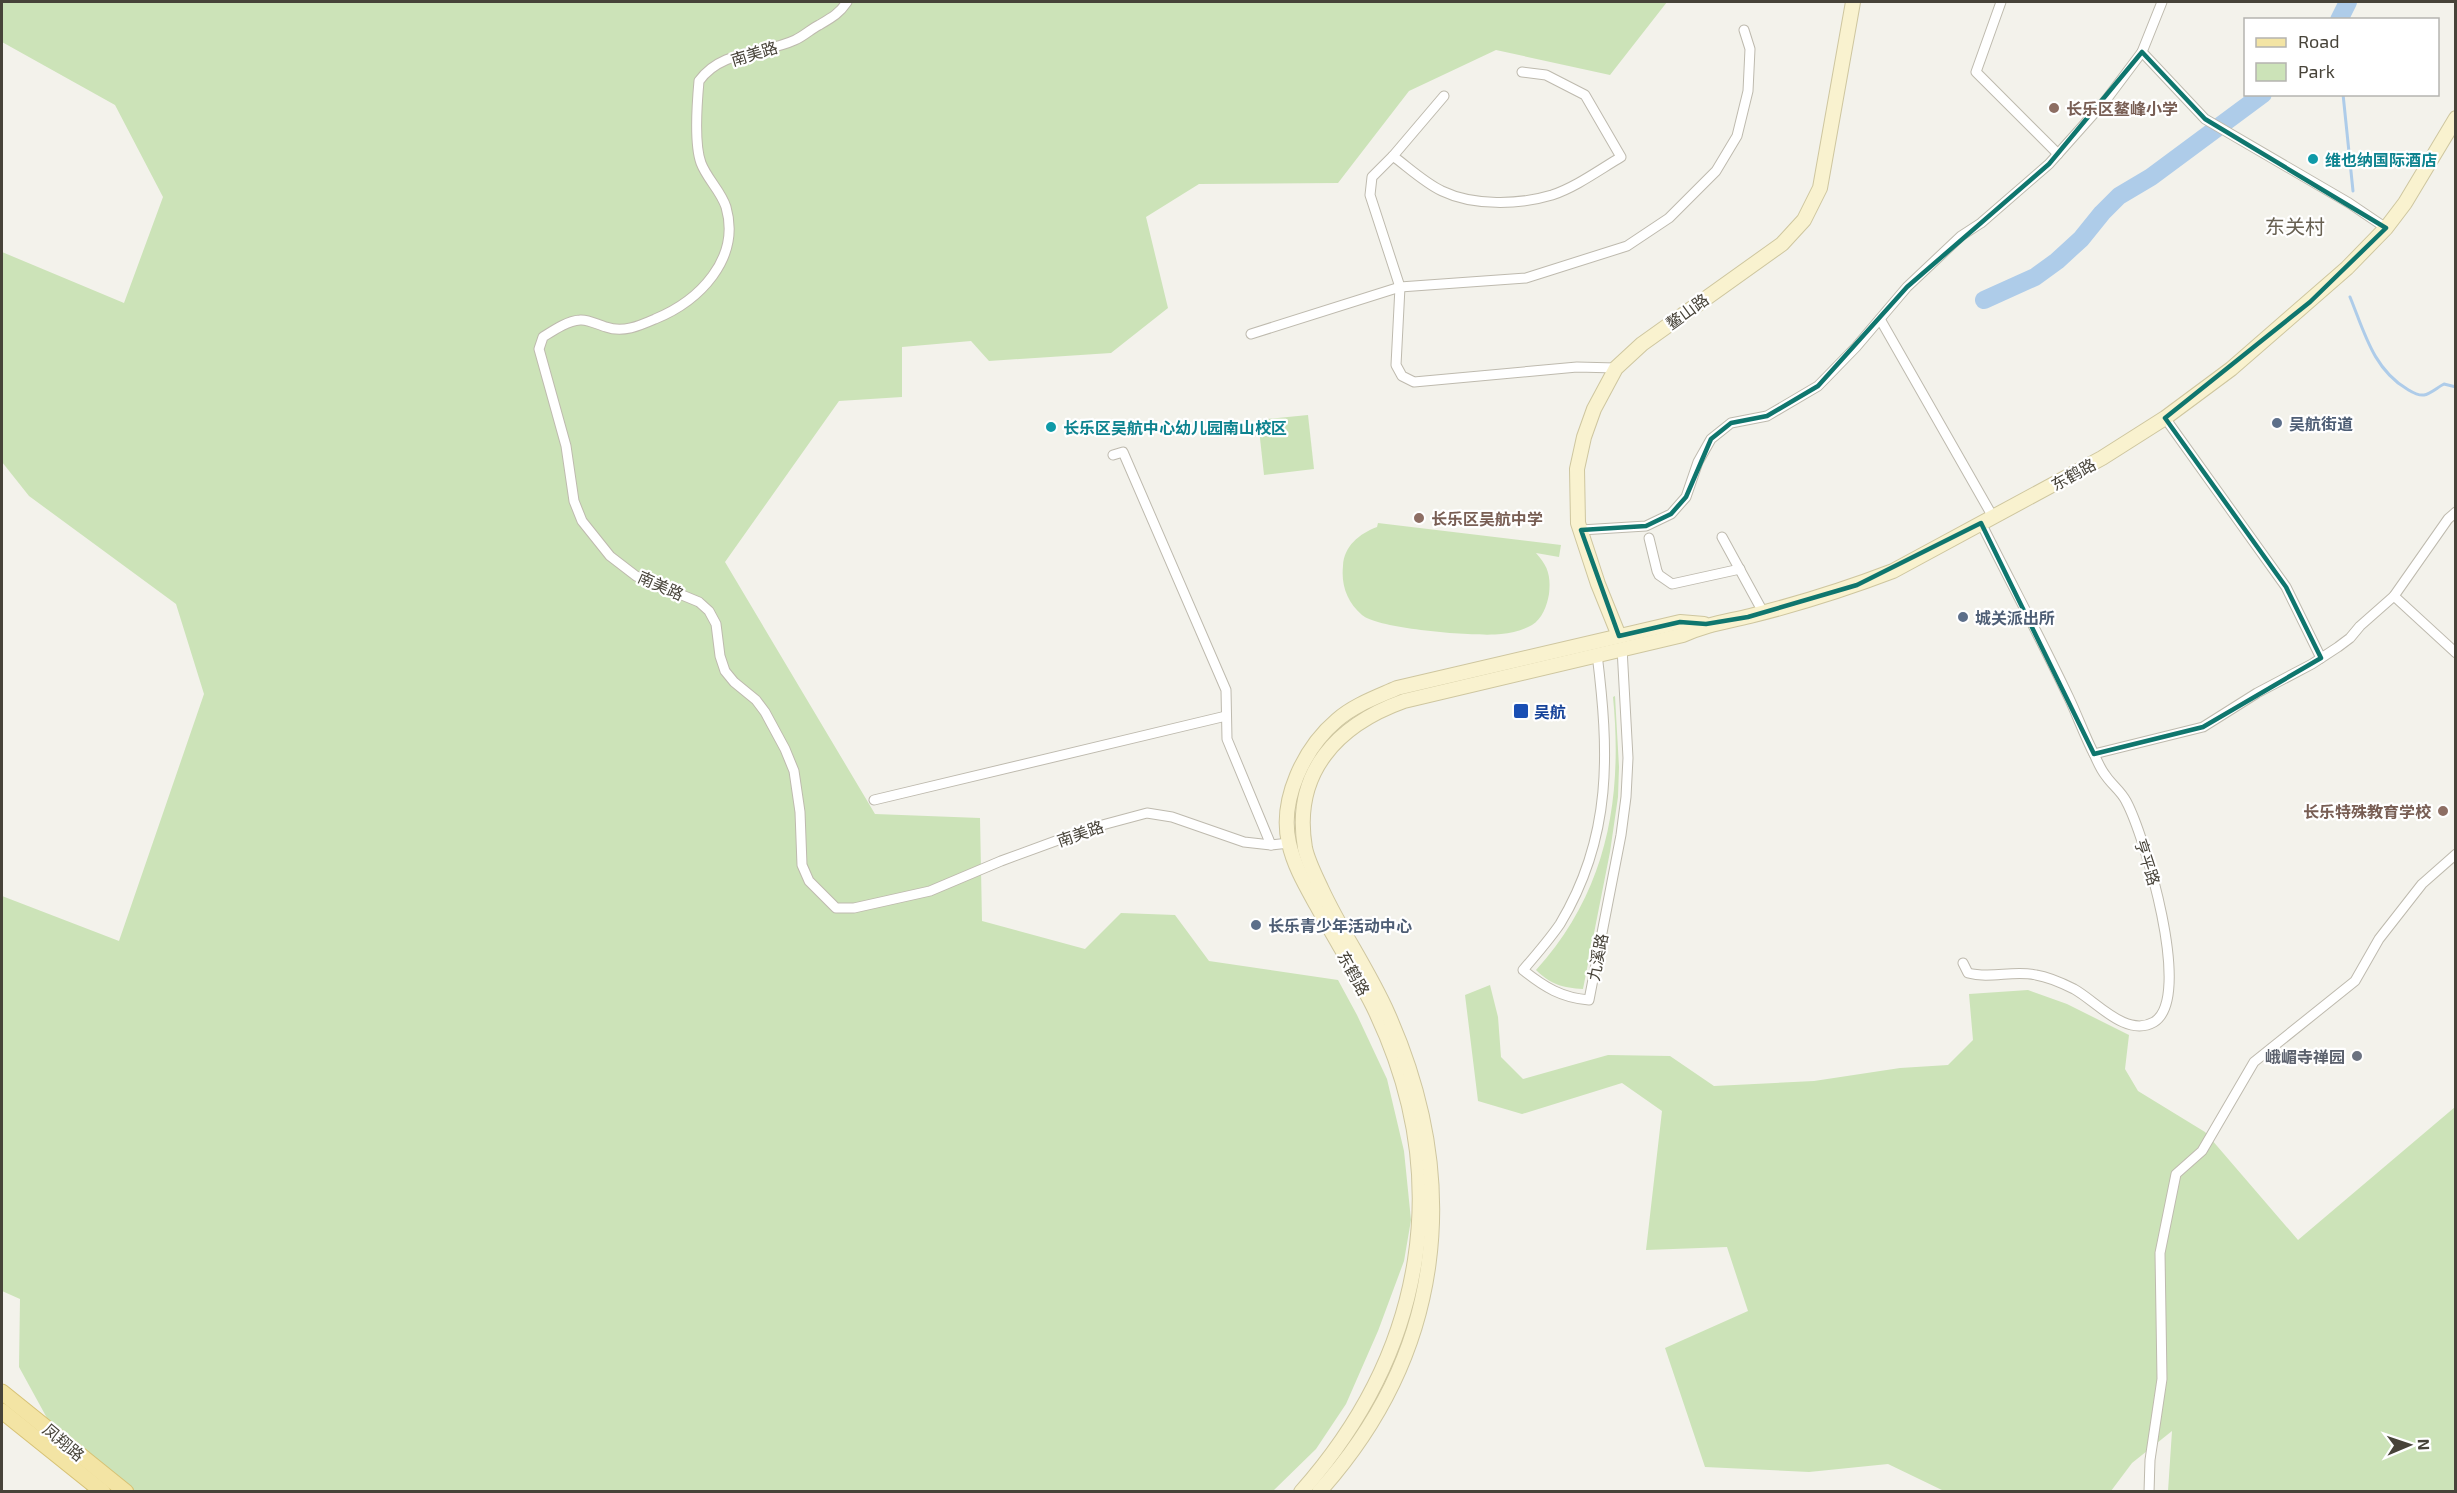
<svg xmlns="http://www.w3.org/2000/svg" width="2457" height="1493" font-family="'Exo 2','Noto Sans SC',sans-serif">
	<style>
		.green { fill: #cce3b8 }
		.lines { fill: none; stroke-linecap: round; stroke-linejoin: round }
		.stream { stroke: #aecce9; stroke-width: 3 }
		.river { stroke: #aecce9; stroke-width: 18 }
		.street-casing { stroke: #bebaae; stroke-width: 11 }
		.secondary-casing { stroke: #cec69f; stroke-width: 16 }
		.primary-casing { stroke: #d7c275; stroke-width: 17 }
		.street { stroke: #fff; stroke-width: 9 }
		.secondary { stroke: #f9f2cf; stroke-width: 14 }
		.primary { stroke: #f3e4a4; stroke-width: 15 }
		.marked { fill: none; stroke: #0f766e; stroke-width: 4.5; stroke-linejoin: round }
		.education-dot { fill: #8d6e63; stroke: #fff; stroke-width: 2 }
		.culture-dot { fill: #0f9aa8; stroke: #fff; stroke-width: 2 }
		.service-dot { fill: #5c6f8a; stroke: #fff; stroke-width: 2 }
		.transit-dot { fill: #1a4fb4; stroke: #fff; stroke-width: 2 }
		.worship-dot { fill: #6b7280; stroke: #fff; stroke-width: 2 }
		.labels { text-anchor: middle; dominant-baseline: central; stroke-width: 4.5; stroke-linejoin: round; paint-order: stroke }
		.street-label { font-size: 16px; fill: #474339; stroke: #fff }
		.education-label { font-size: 16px; font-weight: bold; fill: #785e54; stroke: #fff; text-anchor: start }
		.culture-label { font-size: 16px; font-weight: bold; fill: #0d838f; stroke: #fff; text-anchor: start }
		.service-label { font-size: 16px; font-weight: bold; fill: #4e5e75; stroke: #fff; text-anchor: start }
		.transit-label { font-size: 16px; font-weight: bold; fill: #164399; stroke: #fff; text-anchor: start }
		.worship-label { font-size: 16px; font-weight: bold; fill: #5b616d; stroke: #fff; text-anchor: end }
		.quarter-label { font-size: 20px; fill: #686152; stroke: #fff }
	</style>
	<rect width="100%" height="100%" fill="#f3f2eb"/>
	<!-- green -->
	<g class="green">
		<polygon points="2,2 1667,2 1610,75 1496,50 1409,91 1338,183 1199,184 1146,217 1168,308 1111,353 989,361 971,341 902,347 902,397 839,401 725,562 875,814 980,818 982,921 1085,949 1121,913 1175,915 1209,961 1338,980 1357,1015 1387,1079 1404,1151 1411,1220 1404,1261 1378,1331 1346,1404 1316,1449 1273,1491 87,1491 19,1367 20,1299 2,1291 2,896 119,941 204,694 176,604 29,496 2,462 2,252 124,303 163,197 115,105 2,42"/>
		<polygon points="1308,415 1314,469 1264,475 1258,420"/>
		<path d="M1378,523L1561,545L1559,557L1536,553C1548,566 1551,576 1549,594C1547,606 1542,619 1532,625C1523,630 1512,633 1501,634C1478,637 1378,629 1362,615C1347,602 1341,585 1343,566C1344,546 1359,534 1377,527Z"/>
		<path d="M1615,696L1619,767L1618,797L1610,852L1583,989C1563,988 1550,984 1536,970C1607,892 1623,799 1613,697Z"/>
		<polygon points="1490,985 1498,1017 1501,1057 1523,1079 1608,1055 1670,1056 1714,1086 1814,1081 1900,1068 1948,1065 1973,1040 1969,994 2028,990 2067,1004 2129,1035 2125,1069 2138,1091 2205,1132 2298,1240 2455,1107 2455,1491 2168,1491 2172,1431 2132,1463 2111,1491 1944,1491 1888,1464 1809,1472 1705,1467 1665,1348 1748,1311 1727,1247 1646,1250 1662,1111 1622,1083 1522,1114 1478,1101 1465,995"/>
	</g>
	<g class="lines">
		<!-- stream -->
		<g class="stream">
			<polyline points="2343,94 2353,191"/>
			<path d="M2350,297C2364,331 2373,369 2407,389C2412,392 2418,396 2424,395C2430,394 2438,387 2444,384L2456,387"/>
		</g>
		<!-- river -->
		<g class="river">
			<polyline points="2339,20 2348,2"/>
			<polyline points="1984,300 2035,277 2057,261 2081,239 2102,213 2119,196 2151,177 2263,94"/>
		</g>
		<!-- street casing -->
		<g class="street-casing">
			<g id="street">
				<path d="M847,2C839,14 831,18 819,25C811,29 804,36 795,40C763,55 722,49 699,81C697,103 694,144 701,163C707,179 721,191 726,207C741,259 699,301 655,319C639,326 623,333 606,327C598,325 588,319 580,320C567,321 554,330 543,337L539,349L566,446L574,501L582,521L610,556L636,576L699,602L709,611L716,624L720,656L725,671L734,682L756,700L765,712L785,749L794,771L800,812L802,865L809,881L836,908H854L930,891L1001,861L1091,828L1147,813L1172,817L1244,842L1271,845L1289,843"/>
				<polyline points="2001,2 1976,72 2058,154"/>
				<polyline points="2162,2 2142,52 2205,119 2349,203 2386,228"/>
				<polyline points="1444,96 1393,156 1372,177 1370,195 1400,287 1396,365 1402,376 1414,382 1577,367 1616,368"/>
				<path d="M1393,156C1409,168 1425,183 1442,191C1473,206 1519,205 1552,195C1576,187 1599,170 1621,157L1585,95L1546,75L1522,72"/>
				<polyline points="1880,319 1993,517"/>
				<polyline points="1251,334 1400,287 1526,278 1627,246 1669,218 1716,171 1737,136 1748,91 1750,49 1744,30"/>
				<polyline points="2165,418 2286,587 2321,658"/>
				<polyline points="1113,455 1123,452 1226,690 1227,739 1271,845"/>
				<polyline points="1581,530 1646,526 1671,514 1686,497 1698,462 1711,439 1731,423 1767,416 1818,386 1856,347 1907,287 1961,236 1981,223 2049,164 2106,100 2142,52"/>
				<polyline points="1722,537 1763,612"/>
				<polyline points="1649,538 1657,571 1659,575 1672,584 1740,569"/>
				<polyline points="2394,596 2456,653"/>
				<path d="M1597,654C1609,751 1613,836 1560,924C1549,940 1536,955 1523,970C1544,987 1562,998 1589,1000L1621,835L1626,797L1628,758L1622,648"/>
				<polyline points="2094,754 2203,727 2257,693 2312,664 2338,647 2350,638 2360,626 2394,596 2448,519 2456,512"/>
				<polyline points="874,800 1226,716"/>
				<path d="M1963,963L1968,973C1990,979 2014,970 2036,975C2049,977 2062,983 2074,989C2096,1001 2126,1038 2154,1022C2194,998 2144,834 2126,801C2121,791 2112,785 2106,776C2101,770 2098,763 2095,756C2085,737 2078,717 2069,698C2041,639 2010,581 1981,523"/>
				<polyline points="2149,1492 2150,1460 2162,1379 2160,1253 2176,1174 2202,1151 2254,1062 2355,981 2379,939 2422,884 2456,854"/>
			</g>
		</g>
		<!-- secondary casing -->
		<g class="secondary-casing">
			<g id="secondary">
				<polyline points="1619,636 1598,584 1578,523 1577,469 1584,437 1594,409 1616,368 1642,344 1782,244 1804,220 1820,188 1853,2"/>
				<path d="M1301,1492C1426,1351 1456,1176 1373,1006C1356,972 1335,939 1317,906C1306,886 1294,866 1289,843C1279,800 1304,748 1337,720C1354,705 1377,697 1397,688L1680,622L1704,624"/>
				<path d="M1319,1492C1444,1353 1463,1183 1388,1014C1369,971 1342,933 1322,890C1316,877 1308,862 1305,848C1292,773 1337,725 1404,701L1683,635C1707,624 1725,622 1750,616C1798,604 1846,589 1893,571L2102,458L2165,418L2231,369L2347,268L2386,228L2405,203L2456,118"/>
			</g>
		</g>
		<!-- primary casing -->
		<g class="primary-casing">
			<g id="primary">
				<polyline points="2,1392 126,1492"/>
				<polyline points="2,1411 103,1492"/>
			</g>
		</g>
		<!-- street -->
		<use href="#street" class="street"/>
		<!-- secondary -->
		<use href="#secondary" class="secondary"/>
		<!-- primary -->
		<use href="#primary" class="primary"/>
	</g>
	<!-- marked area -->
	<path class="marked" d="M2142,52L2205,119L2386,228L2310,302L2165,418L2286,587L2321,658L2203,727L2094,754L1981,523L1857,585L1748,617L1706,624L1680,622L1619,636L1581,530L1646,526L1671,514L1686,497L1711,439L1731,423L1767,416L1818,386L1907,287L2049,164Z"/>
	<!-- markers -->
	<g class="education-dot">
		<circle cx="2054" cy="108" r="6"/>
		<circle cx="1419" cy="518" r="6"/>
		<circle cx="2443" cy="811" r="6"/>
	</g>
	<g class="culture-dot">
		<circle cx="2313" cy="159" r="6"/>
		<circle cx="1051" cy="427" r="6"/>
	</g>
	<g class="service-dot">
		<circle cx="2277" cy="423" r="6"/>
		<circle cx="1963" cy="617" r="6"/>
		<circle cx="1256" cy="925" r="6"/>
	</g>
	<rect class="transit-dot" x="1513" y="703" width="16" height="16" rx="3"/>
	<circle class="worship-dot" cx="2357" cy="1056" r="6"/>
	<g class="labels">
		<!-- street labels -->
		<g class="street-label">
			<text transform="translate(754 53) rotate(-17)">南美路</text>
			<text transform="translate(1687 311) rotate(-36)">鳌山路</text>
			<text transform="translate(2073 474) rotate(-29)">东鹤路</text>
			<text transform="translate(661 585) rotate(24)">南美路</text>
			<text transform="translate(1080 833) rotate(-19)">南美路</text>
			<text transform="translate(2148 862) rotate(72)">亨平路</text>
			<text transform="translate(1597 957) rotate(-79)">九溪路</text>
			<text transform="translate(1354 973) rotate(61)">东鹤路</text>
			<text transform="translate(64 1442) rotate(40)">凤翔路</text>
		</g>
		<!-- education labels -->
		<g class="education-label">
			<text x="2066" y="108">长乐区鳌峰小学</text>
			<text x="1431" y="518">长乐区吴航中学</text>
			<text x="2431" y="811" text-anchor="end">长乐特殊教育学校</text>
		</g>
		<!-- culture labels -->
		<g class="culture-label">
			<text x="2325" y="159">维也纳国际酒店</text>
			<text x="1063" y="427">长乐区吴航中心幼儿园南山校区</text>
		</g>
		<!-- service labels -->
		<g class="service-label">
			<text x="2289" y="423">吴航街道</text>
			<text x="1975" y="617">城关派出所</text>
			<text x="1268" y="925">长乐青少年活动中心</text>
		</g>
		<!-- transit labels -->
		<g class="transit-label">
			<text x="1534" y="711">吴航</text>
		</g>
		<!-- worship labels -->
		<g class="worship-label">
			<text x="2345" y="1056">峨嵋寺禅园</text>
		</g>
		<!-- quarter labels -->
		<g class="quarter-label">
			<text x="2295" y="226">东关村</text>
		</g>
	</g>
	<!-- border -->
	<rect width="2457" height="1493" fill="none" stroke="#474339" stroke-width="6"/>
	<!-- legend -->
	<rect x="2244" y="18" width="195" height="78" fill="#ffffff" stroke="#b5b4b0" stroke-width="1.5"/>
	<rect x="2256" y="38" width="30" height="9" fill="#f3e4a4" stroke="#b5b4b0" stroke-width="1.5"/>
	<text x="2298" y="48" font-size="18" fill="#474339">Road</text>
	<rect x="2256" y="63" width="30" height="18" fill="#cce3b8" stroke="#b5b4b0" stroke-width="1.5"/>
	<text x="2298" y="78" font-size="18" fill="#474339">Park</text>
	<!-- north arrow -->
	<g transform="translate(2409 1445) rotate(88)" stroke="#ffffff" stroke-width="4.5" paint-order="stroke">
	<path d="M0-4.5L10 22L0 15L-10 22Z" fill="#474339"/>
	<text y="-9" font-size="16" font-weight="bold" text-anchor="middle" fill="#474339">N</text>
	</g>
</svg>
